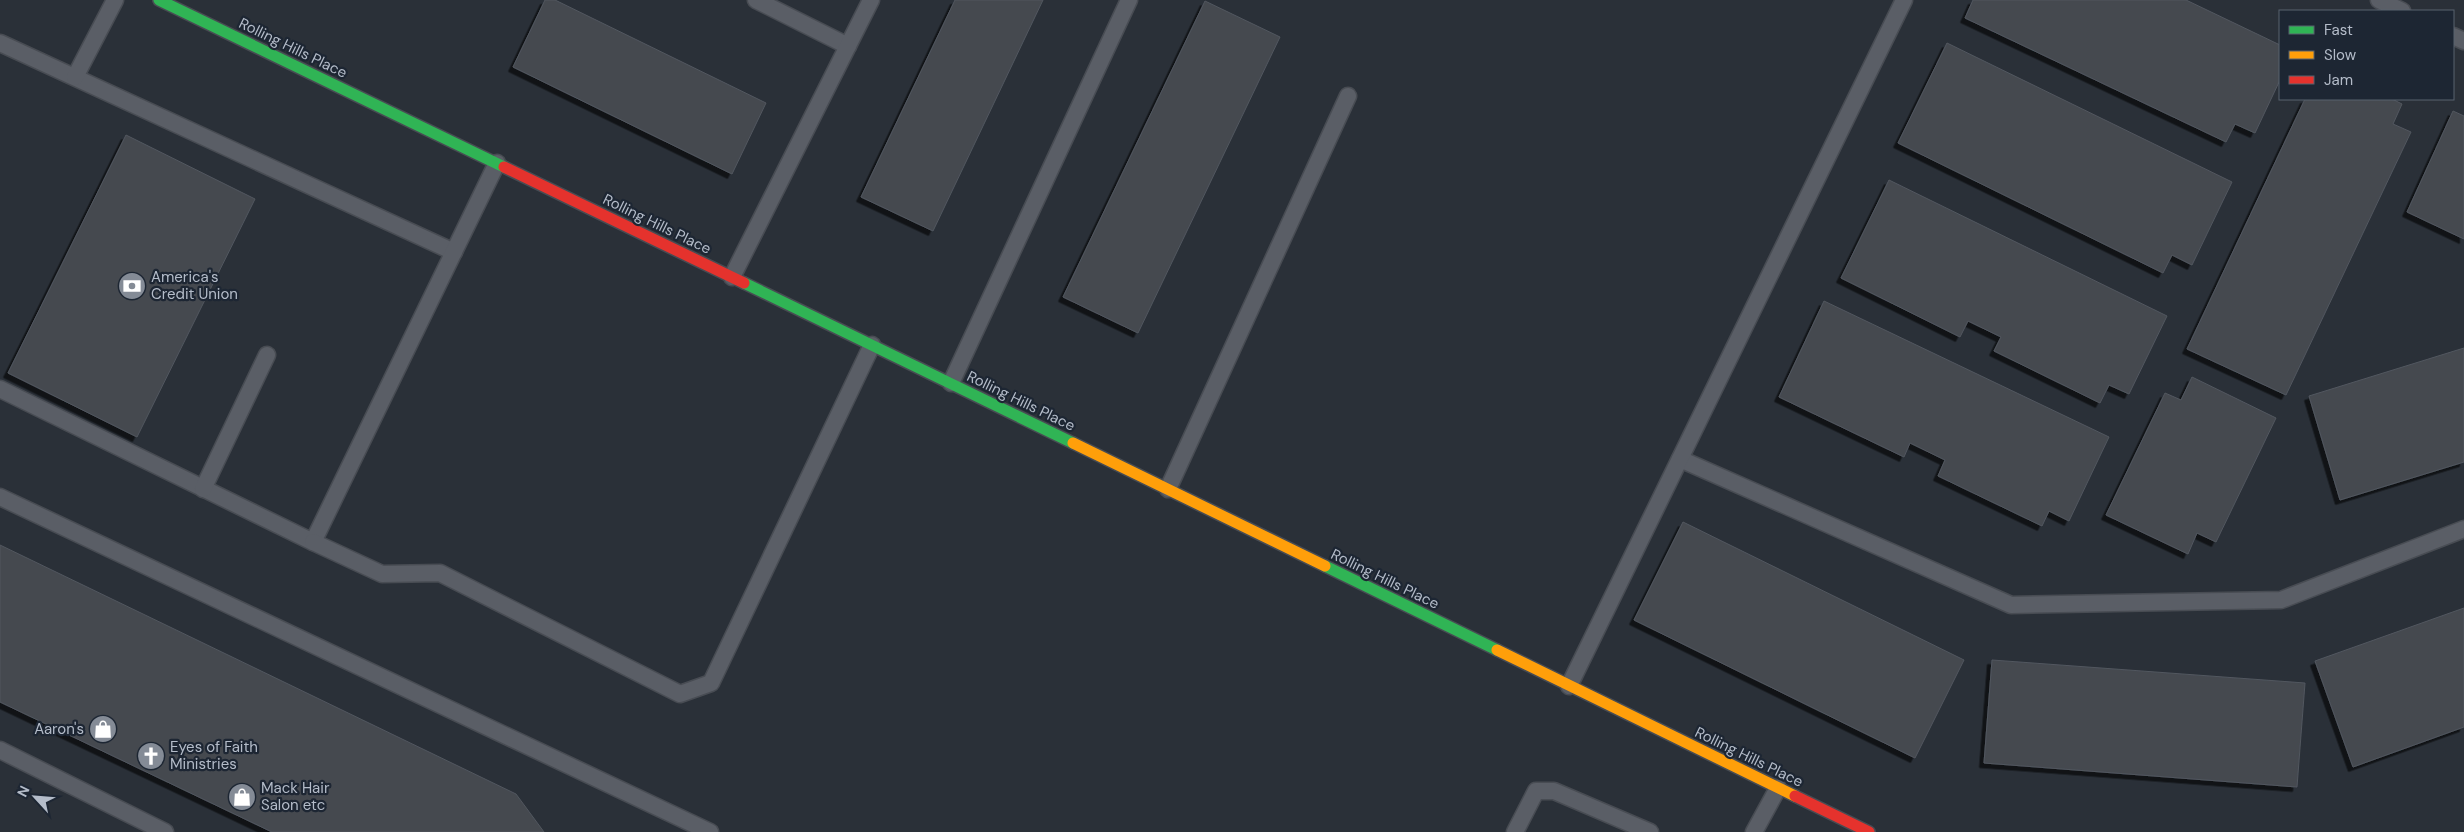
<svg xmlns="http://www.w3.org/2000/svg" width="2464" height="832" font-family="'DM Sans',sans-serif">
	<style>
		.building { fill: #444950; stroke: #52575f; filter: url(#shadow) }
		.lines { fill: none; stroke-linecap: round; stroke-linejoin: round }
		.lane-casing { stroke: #484c53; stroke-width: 19 }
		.fast-casing { stroke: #484c53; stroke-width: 14 }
		.slow-casing { stroke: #484c53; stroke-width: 14 }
		.jam-casing { stroke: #484c53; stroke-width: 14 }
		.lane { stroke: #5a5e66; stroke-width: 16 }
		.fast { stroke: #30b455; stroke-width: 11 }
		.slow { stroke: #ff9f0a; stroke-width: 11 }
		.jam { stroke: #e5322d; stroke-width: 11 }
		.labels { text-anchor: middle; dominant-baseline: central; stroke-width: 4.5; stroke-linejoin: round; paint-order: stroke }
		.street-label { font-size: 15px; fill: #b4bcc9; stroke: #1d2633 }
		.poi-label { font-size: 15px; fill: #b4bcc9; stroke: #1d2633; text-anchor: start }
	</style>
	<defs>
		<filter id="shadow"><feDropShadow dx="-4.5" dy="4.5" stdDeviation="0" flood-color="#0009"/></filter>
	</defs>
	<rect width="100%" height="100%" fill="#2a3038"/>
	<!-- building -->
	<g class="building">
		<polygon points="545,0 555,0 766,103 732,174 513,67"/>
		<polygon points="955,0 1043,0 933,231 861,197"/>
		<polygon points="1973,0 2186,0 2280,45 2280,80 2255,133 2235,124 2226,142 1965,18"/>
		<polygon points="1205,1 1280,37 1138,333 1063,297"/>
		<polygon points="1947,43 2232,182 2192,265 2172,255 2163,273 1898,143"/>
		<polygon points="2305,99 2392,99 2402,104 2393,124 2411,132 2286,395 2187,349"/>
		<polygon points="2453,111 2464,116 2464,239 2407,212"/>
		<polygon points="126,135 255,199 137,437 8,373"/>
		<polygon points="1889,180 2167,316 2129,394 2109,385 2100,403 1994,351 2001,337 1968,321 1960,337 1841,278"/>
		<polygon points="1824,301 2109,437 2069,521 2049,511 2042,526 1938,476 1945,460 1910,443 1904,457 1779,397"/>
		<polygon points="2464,348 2464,462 2340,500 2309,396"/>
		<polygon points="2192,377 2276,418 2216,542 2197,533 2188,554 2106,515 2165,393 2181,400"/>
		<polygon points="1683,522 1964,660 1915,758 1634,620"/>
		<polygon points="0,545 516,794 544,832 272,832 0,702"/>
		<polygon points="2464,608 2464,727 2353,767 2315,661"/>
		<polygon points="1992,660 2305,683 2297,787 1984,763"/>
	</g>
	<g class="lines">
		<!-- lane casing -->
		<g class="lane-casing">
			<g id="lane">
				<polyline points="756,0 848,46"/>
				<polyline points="2379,0 2402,11"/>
				<polyline points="2453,36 2464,41"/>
				<polyline points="0,43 454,252"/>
				<polyline points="75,77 115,0"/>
				<polyline points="732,277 871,0"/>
				<polyline points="951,383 1129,0"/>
				<polyline points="0,389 313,542 497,163"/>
				<polyline points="1680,459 2011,605 2281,600 2464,529"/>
				<polyline points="203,489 267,355"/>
				<polyline points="1168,489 1348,96"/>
				<polyline points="0,497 710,832"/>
				<polyline points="313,542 382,574 440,573 680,694 711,683 872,345"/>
				<polyline points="1569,686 1904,0"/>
				<polyline points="0,750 165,832"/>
				<polyline points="1515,832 1536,791 1554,791 1650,832"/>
				<polyline points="1754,832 1778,788"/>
			</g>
		</g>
		<!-- fast casing -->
		<g class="fast-casing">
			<g id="fast">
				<polyline points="159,0 504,167"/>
				<polyline points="744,283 1073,443"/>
				<polyline points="1325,566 1497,650"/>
			</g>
		</g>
		<!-- slow casing -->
		<g class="slow-casing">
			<g id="slow">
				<polyline points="1073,443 1325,566"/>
				<polyline points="1497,650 1795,796"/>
			</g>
		</g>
		<!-- jam casing -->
		<g class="jam-casing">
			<g id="jam">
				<polyline points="504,167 744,283"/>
				<polyline points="1795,796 1869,832"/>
			</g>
		</g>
		<!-- lane -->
		<use href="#lane" class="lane"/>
		<!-- fast -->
		<use href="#fast" class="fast"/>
		<!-- slow -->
		<use href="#slow" class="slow"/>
		<!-- jam -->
		<use href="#jam" class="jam"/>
	</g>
	<!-- icons -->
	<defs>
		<g id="bank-disc" transform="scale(1.4375)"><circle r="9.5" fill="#848b96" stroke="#1d2633"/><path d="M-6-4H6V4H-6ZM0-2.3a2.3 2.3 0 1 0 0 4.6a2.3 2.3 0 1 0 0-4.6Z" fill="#fff"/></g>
		<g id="shop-disc" transform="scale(1.4375)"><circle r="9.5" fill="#848b96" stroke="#1d2633"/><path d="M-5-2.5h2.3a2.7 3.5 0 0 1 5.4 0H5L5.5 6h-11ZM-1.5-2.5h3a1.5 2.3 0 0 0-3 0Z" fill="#fff"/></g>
		<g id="church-disc" transform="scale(1.4375)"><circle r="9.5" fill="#848b96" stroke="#1d2633"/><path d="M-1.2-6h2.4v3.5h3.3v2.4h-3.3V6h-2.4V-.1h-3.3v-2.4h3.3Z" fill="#fff"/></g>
	</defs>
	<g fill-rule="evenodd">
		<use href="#bank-disc" x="132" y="286"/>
		<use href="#shop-disc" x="103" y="729"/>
		<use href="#church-disc" x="151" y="756"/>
		<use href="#shop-disc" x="242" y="797"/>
	</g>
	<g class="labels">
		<!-- street labels -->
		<g class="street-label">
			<text transform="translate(293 48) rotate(26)">Rolling Hills Place</text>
			<text transform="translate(657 224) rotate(26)">Rolling Hills Place</text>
			<text transform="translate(1021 401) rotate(26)">Rolling Hills Place</text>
			<text transform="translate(1385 579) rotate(26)">Rolling Hills Place</text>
			<text transform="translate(1749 757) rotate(26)">Rolling Hills Place</text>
		</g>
		<!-- poi labels -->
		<g class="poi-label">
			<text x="151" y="277">America's<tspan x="151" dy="17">Credit Union</tspan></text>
			<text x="84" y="729" text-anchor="end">Aaron's</text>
			<text x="170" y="747">Eyes of Faith<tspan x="170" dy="17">Ministries</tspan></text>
			<text x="261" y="788">Mack Hair<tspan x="261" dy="17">Salon etc</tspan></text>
		</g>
	</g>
	<!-- legend -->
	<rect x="2279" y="10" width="175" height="90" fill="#1d2633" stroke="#59626f"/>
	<rect x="2289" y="26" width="25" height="8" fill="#30b455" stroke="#59626f"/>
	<text x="2324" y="35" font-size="15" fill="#b4bcc9">Fast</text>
	<rect x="2289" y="51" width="25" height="8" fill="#ff9f0a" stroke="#59626f"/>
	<text x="2324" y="60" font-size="15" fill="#b4bcc9">Slow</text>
	<rect x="2289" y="76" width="25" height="8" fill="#e5322d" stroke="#59626f"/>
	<text x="2324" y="85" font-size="15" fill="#b4bcc9">Jam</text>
	<!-- north arrow -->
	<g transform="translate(35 797) rotate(296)" stroke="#1d2633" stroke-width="4" paint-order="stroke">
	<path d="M0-4L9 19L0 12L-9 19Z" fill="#b4bcc9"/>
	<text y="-8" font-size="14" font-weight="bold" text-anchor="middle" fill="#b4bcc9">N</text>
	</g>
</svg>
